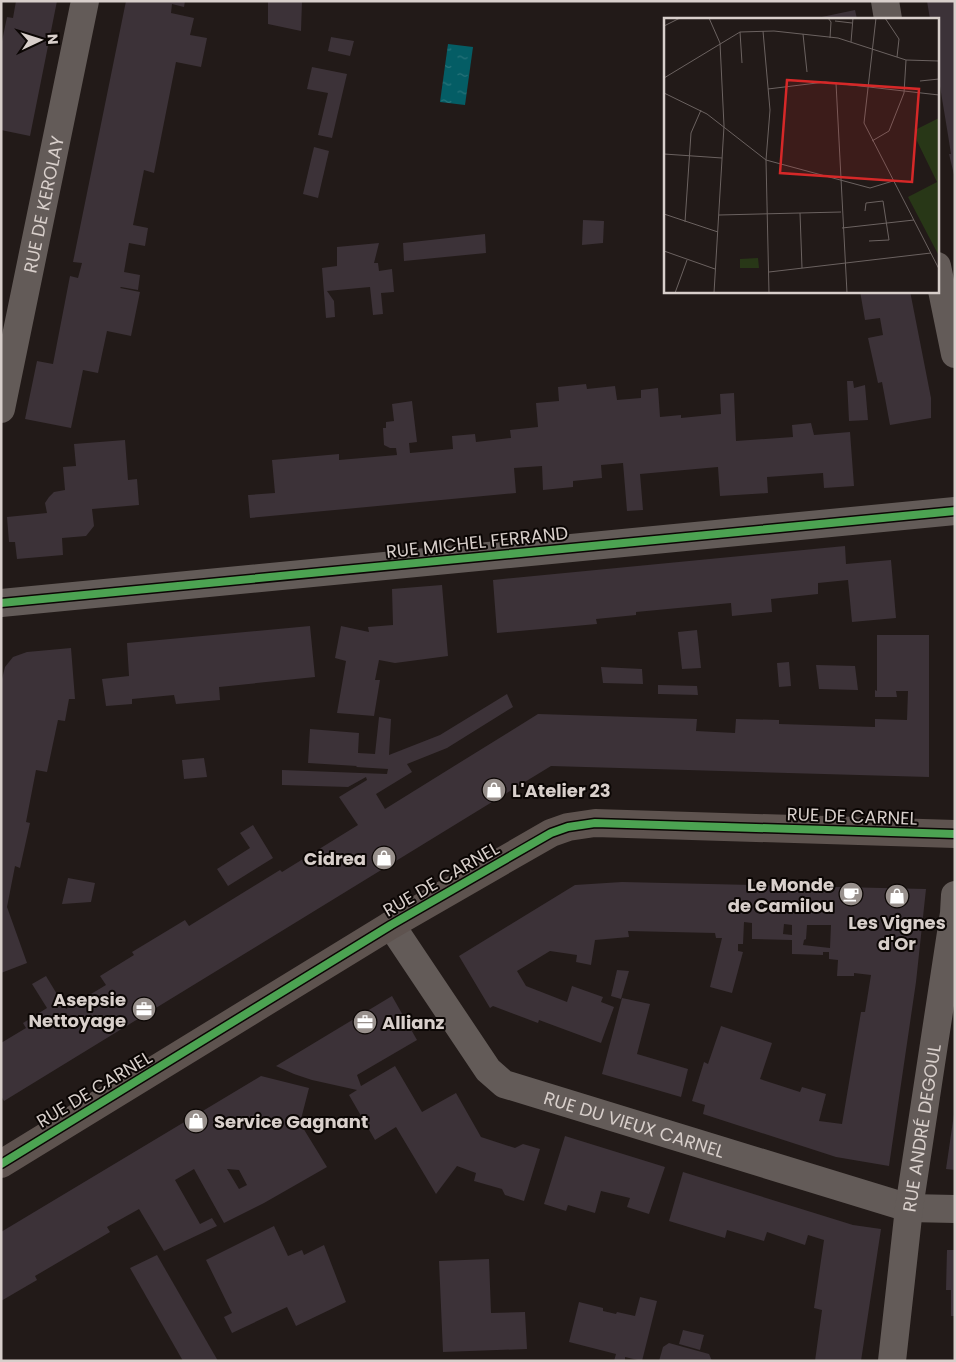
<svg xmlns="http://www.w3.org/2000/svg" width="956" height="1362" font-family="Poppins,sans-serif">
	<style>
		.water { fill: url(#water-ripples) }
		.building { fill: #3c3238; fill-rule: evenodd }
		.lines { fill: none; stroke-linecap: round; stroke-linejoin: round }
		.minor { stroke: #635b58; stroke-width: 28 }
		.secondary { stroke: #5e534f; stroke-width: 28 }
		.cycleway-casing { stroke: #0b0604; stroke-width: 11 }
		.cycleway { stroke: #4ca352; stroke-width: 8 }
		.labels { text-anchor: middle; dominant-baseline: central; stroke-width: 4; stroke-linejoin: round; paint-order: stroke }
		.street-label { font-size: 18px; fill: #d8cfcb; stroke: #0b0604 }
		.poi-label { font-size: 18px; font-weight: bold; fill: #d8cfcb; stroke: #0b0604; text-anchor: start }
		.inset-road { fill: none; stroke: #6b6260; stroke-width: 1 }
		.view { fill: #d62828; fill-opacity: 0.15; stroke: #d62828; stroke-width: 2.5 }
		.inset-edge { fill: none; stroke: #d8cfcb; stroke-width: 2.5 }
	</style>
	<defs>
		<pattern id="water-ripples" width="26" height="14" patternUnits="userSpaceOnUse" patternTransform="scale(1.25)"><rect width="26" height="14" fill="#045d65"/><path d="M2 4q2-2 4 0t4 0M15 11q2-2 4 0t4 0" fill="none" stroke="#28737a"/></pattern>
	</defs>
	<rect width="100%" height="100%" fill="#221a18"/>
	<!-- water -->
	<polygon class="water" points="448,44 473,47 465,105 440,102"/>
	<!-- building -->
	<g class="building">
		<polygon points="16,1 57,1 30,136 1,130 1,46 7,17 13,18"/>
		<polygon points="126,1 185,1 184,7 172,4 171,13 194,18 190,35 207,38 201,67 176,62 154,173 144,170 133,225 148,228 145,246 129,243 124,272 140,275 138,290 121,287 120,288 140,292 131,336 107,331 98,373 83,370 71,428 25,419 37,361 53,364 70,276 78,278 82,263 73,262"/>
		<polygon points="268,1 302,1 301,31 268,24"/>
		<polygon points="927,1 955,1 955,179 949,154 951,154 948,135 937,68 937,19 930,19"/>
		<polygon points="855,10 857,19 817,19 817,18"/>
		<polygon points="331,37 354,41 350,56 328,51"/>
		<polygon points="312,67 347,74 332,138 318,135 328,93 307,89"/>
		<polygon points="314,147 329,151 318,198 303,194"/>
		<polygon points="583,220 604,221 603,243 582,245"/>
		<polygon points="485,234 486,253 404,261 403,243"/>
		<polygon points="379,243 374,263 378,263 379,271 392,269 394,292 381,293 383,314 373,315 370,287 327,291 334,301 335,317 326,318 322,268 337,266 337,247"/>
		<polygon points="860,291 910,291 931,398 931,418 890,425 882,382 878,383 868,338 883,335 880,318 865,320"/>
		<polygon points="847,381 853,381 854,388 865,385 868,420 849,421"/>
		<polygon points="586,384 587,389 615,386 617,400 641,398 641,390 658,388 660,417 681,415 681,418 721,414 720,394 734,393 736,441 793,437 792,425 811,423 814,435 850,432 854,486 824,488 823,473 767,477 768,493 720,496 718,467 640,474 643,510 627,511 623,463 601,465 602,478 573,481 573,487 543,490 542,466 514,468 516,493 250,518 248,495 275,493 272,460 339,454 339,460 397,455 396,448 390,448 384,445 383,428 386,428 386,422 394,421 392,404 412,401 417,442 409,443 410,453 453,449 452,436 475,434 476,442 511,438 510,430 538,427 536,403 559,401 558,387"/>
		<polygon points="125,440 128,480 137,479 139,505 92,509 94,526 86,536 62,538 63,555 17,559 15,542 9,542 7,517 47,513 45,503 49,497 54,492 65,490 63,467 76,466 74,444"/>
		<polygon points="845,546 846,564 891,560 896,618 852,622 848,580 818,583 818,594 771,599 772,612 732,616 731,603 636,612 636,615 596,619 597,624 497,633 493,580"/>
		<polygon points="442,585 448,656 395,663 379,660 375,680 380,680 374,716 337,713 346,661 335,658 341,626 369,632 368,627 393,625 392,589"/>
		<polygon points="310,626 315,677 219,687 220,700 176,704 174,695 132,699 132,704 106,706 102,679 129,676 127,643"/>
		<polygon points="697,630 701,668 682,669 678,632"/>
		<polygon points="877,635 929,635 929,777 551,766 4,1101 1,1096 1,1043 26,1028 23,1023 47,1008 32,984 46,976 66,1009 106,985 100,976 134,955 132,952 185,920 189,926 280,870 282,872 358,825 339,797 367,780 366,777 348,787 282,785 282,770 387,774 388,769 356,767 357,766 308,763 310,729 359,733 358,753 375,754 379,717 391,719 389,755 440,735 507,694 513,707 447,748 407,764 412,772 376,794 385,809 538,714 697,719 696,731 735,733 736,719 779,720 779,724 875,727 875,719 907,720 908,691 896,691 897,697 875,697 875,690 877,691"/>
		<polygon points="71,648 75,699 69,699 65,721 58,720 47,772 36,770 26,822 30,823 20,868 15,866 7,907 27,963 1,973 1,683 5,667 13,657 27,652"/>
		<polygon points="789,662 791,686 779,687 777,663"/>
		<polygon points="816,665 855,666 858,690 819,689"/>
		<polygon points="601,667 642,669 643,684 603,683"/>
		<polygon points="658,685 697,686 698,695 658,694"/>
		<polygon points="204,758 207,777 184,779 182,760"/>
		<polygon points="253,825 273,858 228,886 217,869 250,848 240,833"/>
		<polygon points="68,878 95,883 91,902 62,904"/>
		<path d="M622,882L926,889L916,982L889,1166L836,1157L703,1114L705,1105L692,1101L704,1062L708,1064L721,1026L772,1043L760,1079L800,1092L802,1087L826,1094L819,1121L842,1124L861,1012H865L871,975L854,973V976H837L838,960L829,959V952H823V955L792,954V940L752,939V923L744,922L743,944H738V951L743,952L732,993L710,987L722,938H716L715,933L628,931L629,937L595,940L591,965L576,962L577,955L550,951L517,971L526,986L567,1002L572,986L603,997L601,1002L614,1007L601,1043L539,1020L538,1023L493,1006L490,1008L459,956L575,885ZM784,924L792,925V935L783,934ZM807,925H831L830,948L803,945L804,940L806,939Z"/>
		<polygon points="617,970 629,971 621,999 611,996"/>
		<polygon points="392,996 417,1040 357,1075 361,1086 395,1066 422,1112 456,1093 481,1137 515,1148 523,1144 540,1149 524,1201 505,1195 502,1189 474,1181 476,1173 457,1166 436,1194 396,1127 375,1140 349,1095 357,1090 312,1080 294,1074 276,1066"/>
		<polygon points="622,998 650,1004 637,1054 688,1069 681,1097 602,1074"/>
		<path d="M261,1076L309,1088L300,1123L327,1167L264,1203L224,1223L194,1169L175,1180L200,1224L212,1218L217,1226L164,1251L139,1209L107,1227L110,1232L35,1276L37,1280L1,1301V1232ZM227,1169L239,1170L247,1185L239,1189Z"/>
		<polygon points="954,1114 955,1114 955,1170 946,1169"/>
		<polygon points="565,1136 665,1167 649,1214 627,1207 630,1198 601,1191 595,1213 568,1205 566,1211 544,1204"/>
		<polygon points="683,1172 853,1225 881,1229 861,1361 815,1361 822,1310 814,1308 824,1240 808,1235 805,1245 767,1232 764,1241 727,1230 725,1238 669,1221"/>
		<polygon points="274,1226 288,1256 302,1250 304,1255 324,1245 346,1302 296,1326 287,1307 232,1333 224,1317 232,1313 206,1260"/>
		<polygon points="947,1250 955,1250 955,1316 951,1316 951,1290 946,1290"/>
		<polygon points="157,1255 218,1361 183,1361 130,1268"/>
		<polygon points="489,1259 491,1313 525,1312 527,1349 443,1352 439,1261"/>
		<polygon points="640,1297 657,1301 642,1361 625,1357 625,1361 614,1361 616,1354 569,1342 579,1302 603,1308 603,1311 616,1314 617,1312 635,1316"/>
		<polygon points="683,1330 704,1335 700,1350 679,1344"/>
		<polygon points="669,1343 709,1354 712,1361 659,1361 663,1347"/>
	</g>
	<g class="lines">
		<!-- minor -->
		<g class="minor">
			<polyline points="885,1 888,19"/>
			<polyline points="937,266 955,354"/>
			<path id="s1" d="M1,409L85,1"/>
			<polyline points="1,603 955,511"/>
			<path id="s2" d="M391,925L488,1070L504,1084L909,1208L955,1209"/>
			<path id="s3" d="M892,1361L909,1208L954,913L955,895"/>
		</g>
		<!-- secondary -->
		<polyline class="secondary" points="1,1164 391,925 551,833 568,827 595,823 955,834"/>
		<!-- cycleway casing -->
		<g class="cycleway-casing">
			<g id="cycleway">
				<polyline points="1,603 955,511"/>
				<polyline points="1,1164 391,925 551,833 568,827 595,823 955,834"/>
			</g>
		</g>
		<!-- cycleway -->
		<use href="#cycleway" class="cycleway"/>
	</g>
	<!-- icons -->
	<defs>
		<g id="shop-disc" transform="scale(1.25)"><circle r="9.5" fill="#98908c" stroke="#0b0604"/><path d="M-5-2.5h2.3a2.7 3.5 0 0 1 5.4 0H5L5.5 6h-11ZM-1.5-2.5h3a1.5 2.3 0 0 0-3 0Z" fill="#fff"/></g>
		<g id="cafe-disc" transform="scale(1.25)"><circle r="9.5" fill="#98908c" stroke="#0b0604"/><path d="M-5.5-4.5H6V0H3Q3 3.5 0 3.5H-2.5Q-5.5 3.5-5.5 0ZM3-3.2v2h1.7v-2ZM-6 4.5H4V6H-6Z" fill="#fff"/></g>
		<g id="office-disc" transform="scale(1.25)"><circle r="9.5" fill="#98908c" stroke="#0b0604"/><path d="M-6-3h4V-5.5h4V-3h4V5H-6ZM-1-4.5V-3h2v-1.5ZM-6 0V1H6V0Z" fill="#fff"/></g>
	</defs>
	<g fill-rule="evenodd">
		<use href="#shop-disc" x="494" y="790"/>
		<use href="#shop-disc" x="384" y="858"/>
		<use href="#cafe-disc" x="851" y="894"/>
		<use href="#shop-disc" x="897" y="896"/>
		<use href="#office-disc" x="144" y="1009"/>
		<use href="#office-disc" x="365" y="1022"/>
		<use href="#shop-disc" x="196" y="1121"/>
	</g>
	<g class="labels">
		<!-- street labels -->
		<g class="street-label">
			<text stroke="none"><textPath href="#s1" startOffset="209">RUE DE KEROLAY</textPath></text>
			<text transform="translate(477 542) rotate(-6)">RUE MICHEL FERRAND</text>
			<text transform="translate(852 816) rotate(2)">RUE DE CARNEL</text>
			<text transform="translate(441 879) rotate(-30)">RUE DE CARNEL</text>
			<text transform="translate(94 1089) rotate(-31)">RUE DE CARNEL</text>
			<text stroke="none"><textPath href="#s2" startOffset="332">RUE DU VIEUX CARNEL</textPath></text>
			<text stroke="none"><textPath href="#s3" startOffset="235">RUE ANDRÉ DEGOUL</textPath></text>
		</g>
		<!-- poi labels -->
		<g class="poi-label">
			<text x="512" y="790">L'Atelier 23</text>
			<text x="366" y="858" text-anchor="end">Cidrea</text>
			<text x="834" y="884" text-anchor="end">Le Monde<tspan x="834" dy="21">de Camilou</tspan></text>
			<text x="897" y="922" text-anchor="middle">Les Vignes<tspan x="897" dy="21">d'Or</tspan></text>
			<text x="126" y="999" text-anchor="end">Asepsie<tspan x="126" dy="21">Nettoyage</tspan></text>
			<text x="382" y="1022">Allianz</text>
			<text x="214" y="1121">Service Gagnant</text>
		</g>
	</g>
	<!-- overview -->
	<g transform="translate(664 18)">
		<rect width="275" height="275" fill="#221a18"/>
		<path d="M94,240L95,250H76V241Z" fill="#283717"/>
		<path d="M275,100V238L244,179L273,164L253,123V111Z" fill="#283717"/>
		<path class="inset-road" d="M45,0L56,25L60,108L50,275M164,0L167,4L166,20M212,0L200,105L275,251M221,0L235,21L233,39M171,3L188,5M0,8L16,0M99,13L106,92L102,142L105,275M76,14L78,45M139,16L143,54M187,24L189,0M0,60L76,14L110,13L174,20L242,42L275,43M256,63L275,61M172,65L183,275M104,71L161,64L275,77M0,75L43,96L102,142L206,170L229,163M208,123L225,113L240,75L242,42M0,136L58,140M201,193L202,185L219,183L225,222L205,223M136,195L138,250M0,196L54,214M55,197L177,194M21,204L27,115L37,92M178,210L250,202M0,233L51,251M105,254L267,235M11,275L23,242"/>
		<path class="view" d="M123,62L255,71L248,164L116,155Z"/>
		<rect width="275" height="275" class="inset-edge"/>
	</g>
	<!-- border -->
	<rect width="956" height="1362" fill="none" stroke="#d8cfcb" stroke-width="5"/>
	<!-- north arrow -->
	<g transform="translate(40 40) rotate(86)" stroke="#0b0604" stroke-width="4" paint-order="stroke">
	<path d="M0-4L9 19L0 12L-9 19Z" fill="#d8cfcb"/>
	<text y="-8" font-size="14" font-weight="bold" text-anchor="middle" fill="#d8cfcb">N</text>
	</g>
</svg>
